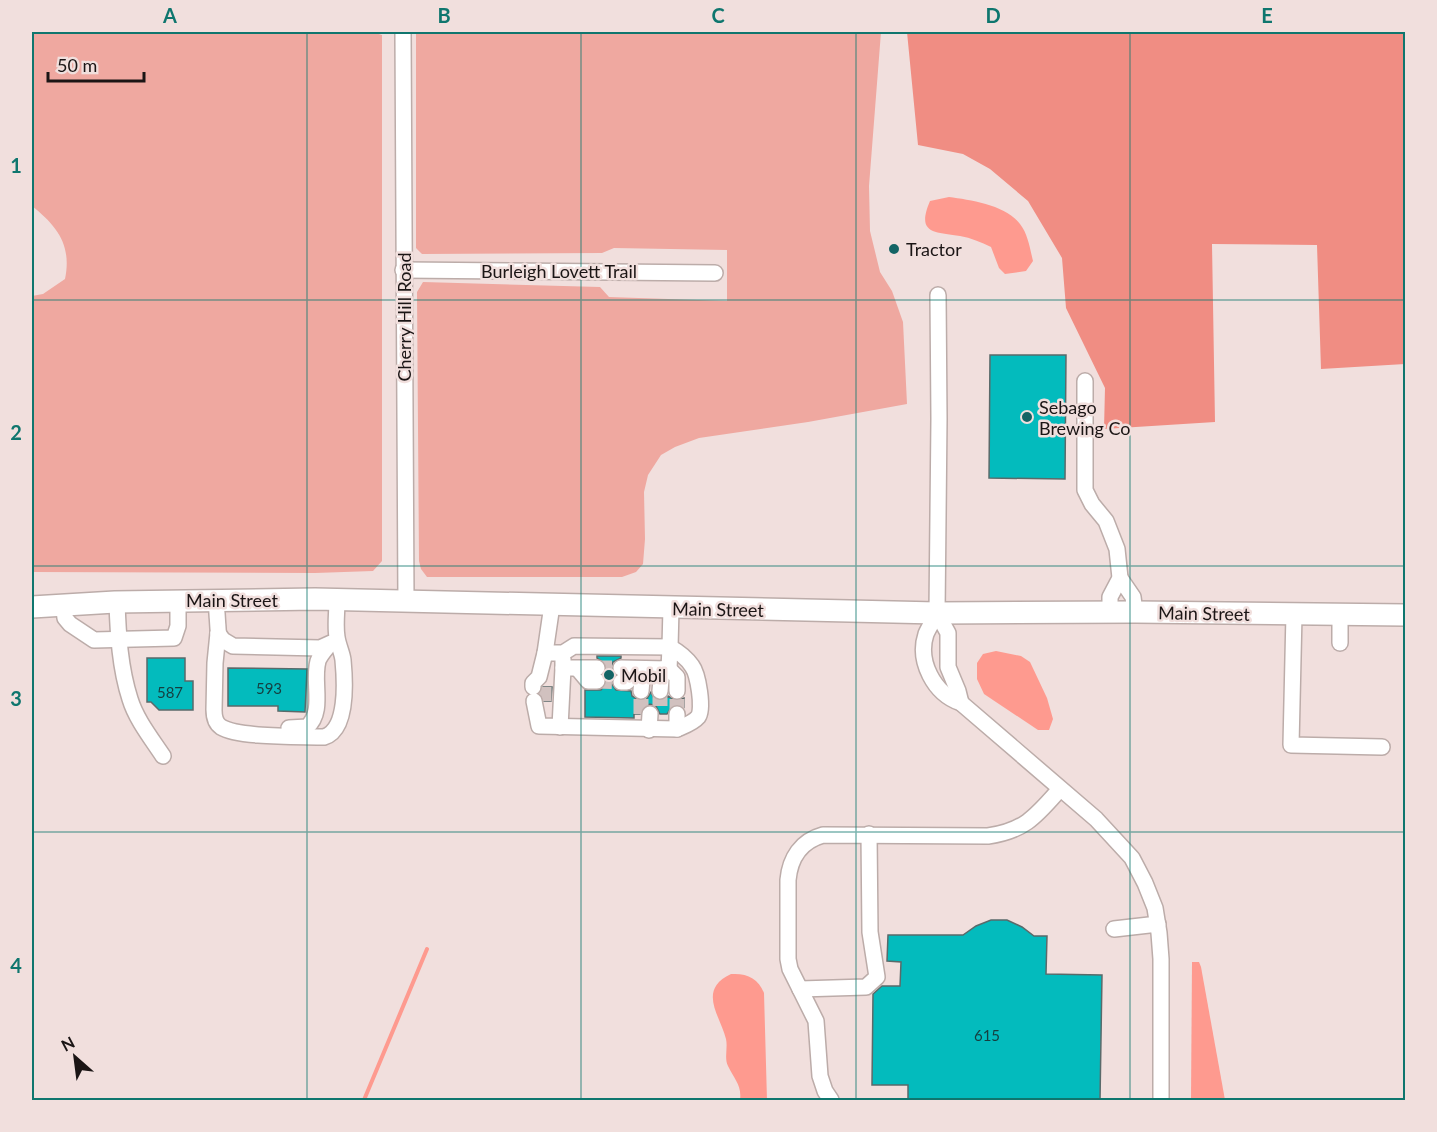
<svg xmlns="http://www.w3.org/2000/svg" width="1437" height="1132" font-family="Lato,sans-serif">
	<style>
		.green { fill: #efa8a0 }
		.forest { fill: #f08d83 }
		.water { fill: #fe9a8f }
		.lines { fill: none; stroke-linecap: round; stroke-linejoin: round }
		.stream { stroke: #fe9a8f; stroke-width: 4 }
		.building { fill: #03bbbd; stroke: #5a6a6a; stroke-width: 1.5 }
		.minor-tunnel { stroke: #d1c1bf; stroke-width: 15; stroke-dasharray: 15 8; stroke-linecap: butt }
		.minor-casing { stroke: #bcaca9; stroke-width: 18 }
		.highway-casing { stroke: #bcaca9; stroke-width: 24 }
		.minor { stroke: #fff; stroke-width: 15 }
		.highway { stroke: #fff; stroke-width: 21 }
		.grid { fill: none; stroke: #0f766e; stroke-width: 1.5; stroke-opacity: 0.55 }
		.poi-dot { fill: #146465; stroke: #f1dfdd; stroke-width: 2 }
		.labels { text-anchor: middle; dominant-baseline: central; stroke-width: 5; stroke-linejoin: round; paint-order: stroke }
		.number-label { font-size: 15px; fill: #153e3f }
		.poi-label { font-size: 18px; fill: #1b1515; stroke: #f1dfdd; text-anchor: start }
		.street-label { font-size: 18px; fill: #1b1515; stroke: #f1dfdd }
		.neatline { fill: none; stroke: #0f766e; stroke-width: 2 }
		.grid-label { font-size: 20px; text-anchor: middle; font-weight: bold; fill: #0f766e }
	</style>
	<rect width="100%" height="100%" fill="#f1dfdd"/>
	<!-- green -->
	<g class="green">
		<path d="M32,32H372L382,35V561L373,571L315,573L32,572V296L43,294L65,279C72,245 57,226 32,206Z"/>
		<polygon points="416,32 881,32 869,186 870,231 880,272 892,291 903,322 907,404 808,422 699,438 675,447 661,455 648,475 644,492 645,539 643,564 636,572 622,577 427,577 421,569 419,561 417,292 423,282 600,287 609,297 727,301 727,250 614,248 602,253 422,254 416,248"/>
	</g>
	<!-- forest -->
	<polygon class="forest" points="907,32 1405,32 1405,364 1321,369 1317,245 1212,244 1215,422 1104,429 1105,388 1066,308 1062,258 1028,201 990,169 963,154 918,145"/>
	<!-- water -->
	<g class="water">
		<path d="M949,197C971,200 1006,205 1020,224C1028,234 1030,249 1033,261L1026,271L1005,274L999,268L991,247C981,242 971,238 960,236C934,232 916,234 930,201Z"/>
		<polygon points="996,651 1021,656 1030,662 1047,698 1053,719 1049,730 1038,730 984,694 977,679 977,663 983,654"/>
		<polygon points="1192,962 1199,962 1201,967 1225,1100 1191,1100"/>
		<path d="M731,974C747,973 758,978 764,993L767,1100H740C742,1085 734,1079 728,1066C724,1058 728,1048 726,1039C720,1015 697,990 731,974Z"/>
	</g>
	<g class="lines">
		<!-- stream -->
		<polyline class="stream" points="364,1100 427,949"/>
	</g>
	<!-- building -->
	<g class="building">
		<polygon points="990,355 1066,355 1065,479 989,478"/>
		<polygon points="597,656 621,656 621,658 613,662 611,667 615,675 611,683 616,690 631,691 632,696 640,701 646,700 651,692 654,699 659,701 665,700 668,696 676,701 684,698 684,707 678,704 673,705 667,714 660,714 656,706 650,704 642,708 640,714 634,714 634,718 585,717 585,690 601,690 607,682 604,675 607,669 606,664 597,658"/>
		<polygon points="147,658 185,658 185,681 193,681 193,710 159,710 151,702 147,702"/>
		<polygon points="228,668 307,669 305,712 278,711 278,706 228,706"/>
		<polygon points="543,687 552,687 551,701 544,701 540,694"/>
		<polygon points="991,920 1007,920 1022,927 1034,936 1047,936 1046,974 1102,975 1100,1101 908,1101 908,1085 872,1085 873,994 882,986 900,986 901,962 887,961 888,935 963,935 976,926"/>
	</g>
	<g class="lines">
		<!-- minor-tunnel -->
		<g class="minor-tunnel">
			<polyline points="597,668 621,668"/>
			<polyline points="597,681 621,682"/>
			<polyline points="660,691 660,714"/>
			<polyline points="544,701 544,687"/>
			<polyline points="641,714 641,691"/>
			<polyline points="677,714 677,691"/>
		</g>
		<!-- minor casing -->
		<g class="minor-casing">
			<g id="minor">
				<polyline points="403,32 406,602"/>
				<polyline points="403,270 715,273"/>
				<path d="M938,295L939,419L937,613C934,620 929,627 926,634C917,661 934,694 961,703L1096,819L1132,858L1145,883L1155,908L1159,933L1161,959V1100"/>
				<polyline points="1085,381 1085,490 1092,504 1106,521 1117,549 1120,578 1110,597 1110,612"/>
				<polyline points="1120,578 1133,597 1135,612"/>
				<polyline points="216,599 219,643"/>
				<path d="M117,602C118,634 120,668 130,699C136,719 151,738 163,756"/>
				<polyline points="63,603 65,618 70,624 94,640 174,638 178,626 178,600"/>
				<polyline points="552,605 545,653 563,653 574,646 670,647 671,608"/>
				<polyline points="937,613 948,633 948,667 958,691 961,703"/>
				<polyline points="1294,614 1291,745 1382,747"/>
				<polyline points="1340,614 1340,643"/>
				<path d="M218,633L215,663L214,710C214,717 215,723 221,727C239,738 301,736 324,737C348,730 345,681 343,660C342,652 338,645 337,637C335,626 337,612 337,600"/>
				<polyline points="218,633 223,640 233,646 320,648 331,643"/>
				<polyline points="563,659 563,668 597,668"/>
				<polyline points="578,669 588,681 597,681"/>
				<polyline points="669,669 677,677 677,691"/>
				<polyline points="621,682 627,682 639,669"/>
				<polyline points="533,687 533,683 539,677 545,653"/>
				<polyline points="641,691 643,669"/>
				<polyline points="660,691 662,669"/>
				<path d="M534,701L539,726L677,729C684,726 693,723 698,717C704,709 698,674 692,666C686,657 679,652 670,647L669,669L621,668"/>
				<polyline points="677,714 677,729"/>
				<polyline points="560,727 563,668"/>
				<path d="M289,728L307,727C325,711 312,682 318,661C320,655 325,650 329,645"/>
				<polyline points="649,730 650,714"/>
				<polyline points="1114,929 1158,924"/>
				<polyline points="800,989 866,987 877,977 870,932 869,834"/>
				<path d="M831,1100L825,1091L820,1076L816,1021L790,969L788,959V880C790,858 801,841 823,835L988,836C1025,831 1037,815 1060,789"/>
			</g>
		</g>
		<!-- highway casing -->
		<g class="highway-casing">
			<polyline id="highway" points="32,607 115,602 315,599 937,613 1135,612 1406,615"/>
		</g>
		<!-- minor -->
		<use href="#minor" class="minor"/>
		<!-- highway -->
		<use href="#highway" class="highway"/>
	</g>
	<!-- grid -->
	<path class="grid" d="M307,32V1100M581,32V1100M856,32V1100M1130,32V1100M32,300H1406M32,566H1406M32,832H1406"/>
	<!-- markers -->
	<g class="poi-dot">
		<circle cx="894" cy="249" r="6"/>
		<circle cx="1027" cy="417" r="6"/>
		<circle cx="609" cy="675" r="6"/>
	</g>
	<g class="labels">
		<!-- number labels -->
		<g class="number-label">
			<text x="269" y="688">593</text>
			<text x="170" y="692">587</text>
			<text x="987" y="1035">615</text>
		</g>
		<!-- poi labels -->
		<g class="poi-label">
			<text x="906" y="249">Tractor</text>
			<text x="1039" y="407">Sebago<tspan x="1039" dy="21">Brewing Co</tspan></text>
			<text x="621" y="675">Mobil</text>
		</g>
		<!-- street labels -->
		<g class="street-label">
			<text x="559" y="271">Burleigh Lovett Trail</text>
			<text transform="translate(404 317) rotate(-90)">Cherry Hill Road</text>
			<text x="232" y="600">Main Street</text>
			<text transform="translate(718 609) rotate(1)">Main Street</text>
			<text transform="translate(1204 613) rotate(1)">Main Street</text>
		</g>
	</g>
	<!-- border -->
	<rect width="1437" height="1132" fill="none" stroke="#f1dfdd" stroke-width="66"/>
	<!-- north arrow -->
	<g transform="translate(75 1057) rotate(332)" stroke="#f1dfdd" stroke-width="4.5" paint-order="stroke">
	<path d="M0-4.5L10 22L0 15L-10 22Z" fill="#1b1515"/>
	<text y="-9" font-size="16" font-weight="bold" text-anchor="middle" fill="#1b1515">N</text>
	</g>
	<!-- scale -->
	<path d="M48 72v9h96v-9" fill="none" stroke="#1b1515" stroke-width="3"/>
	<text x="57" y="72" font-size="18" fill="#1b1515" stroke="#f1dfdd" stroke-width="4.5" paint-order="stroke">50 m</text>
	<rect x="33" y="33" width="1371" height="1066" class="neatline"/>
	<g class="grid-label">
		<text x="170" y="23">A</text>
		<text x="444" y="23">B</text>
		<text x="718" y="23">C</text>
		<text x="993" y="23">D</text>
		<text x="1267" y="23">E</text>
		<text x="16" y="173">1</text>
		<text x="16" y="440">2</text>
		<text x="16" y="706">3</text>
		<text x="16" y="973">4</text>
	</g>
</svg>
